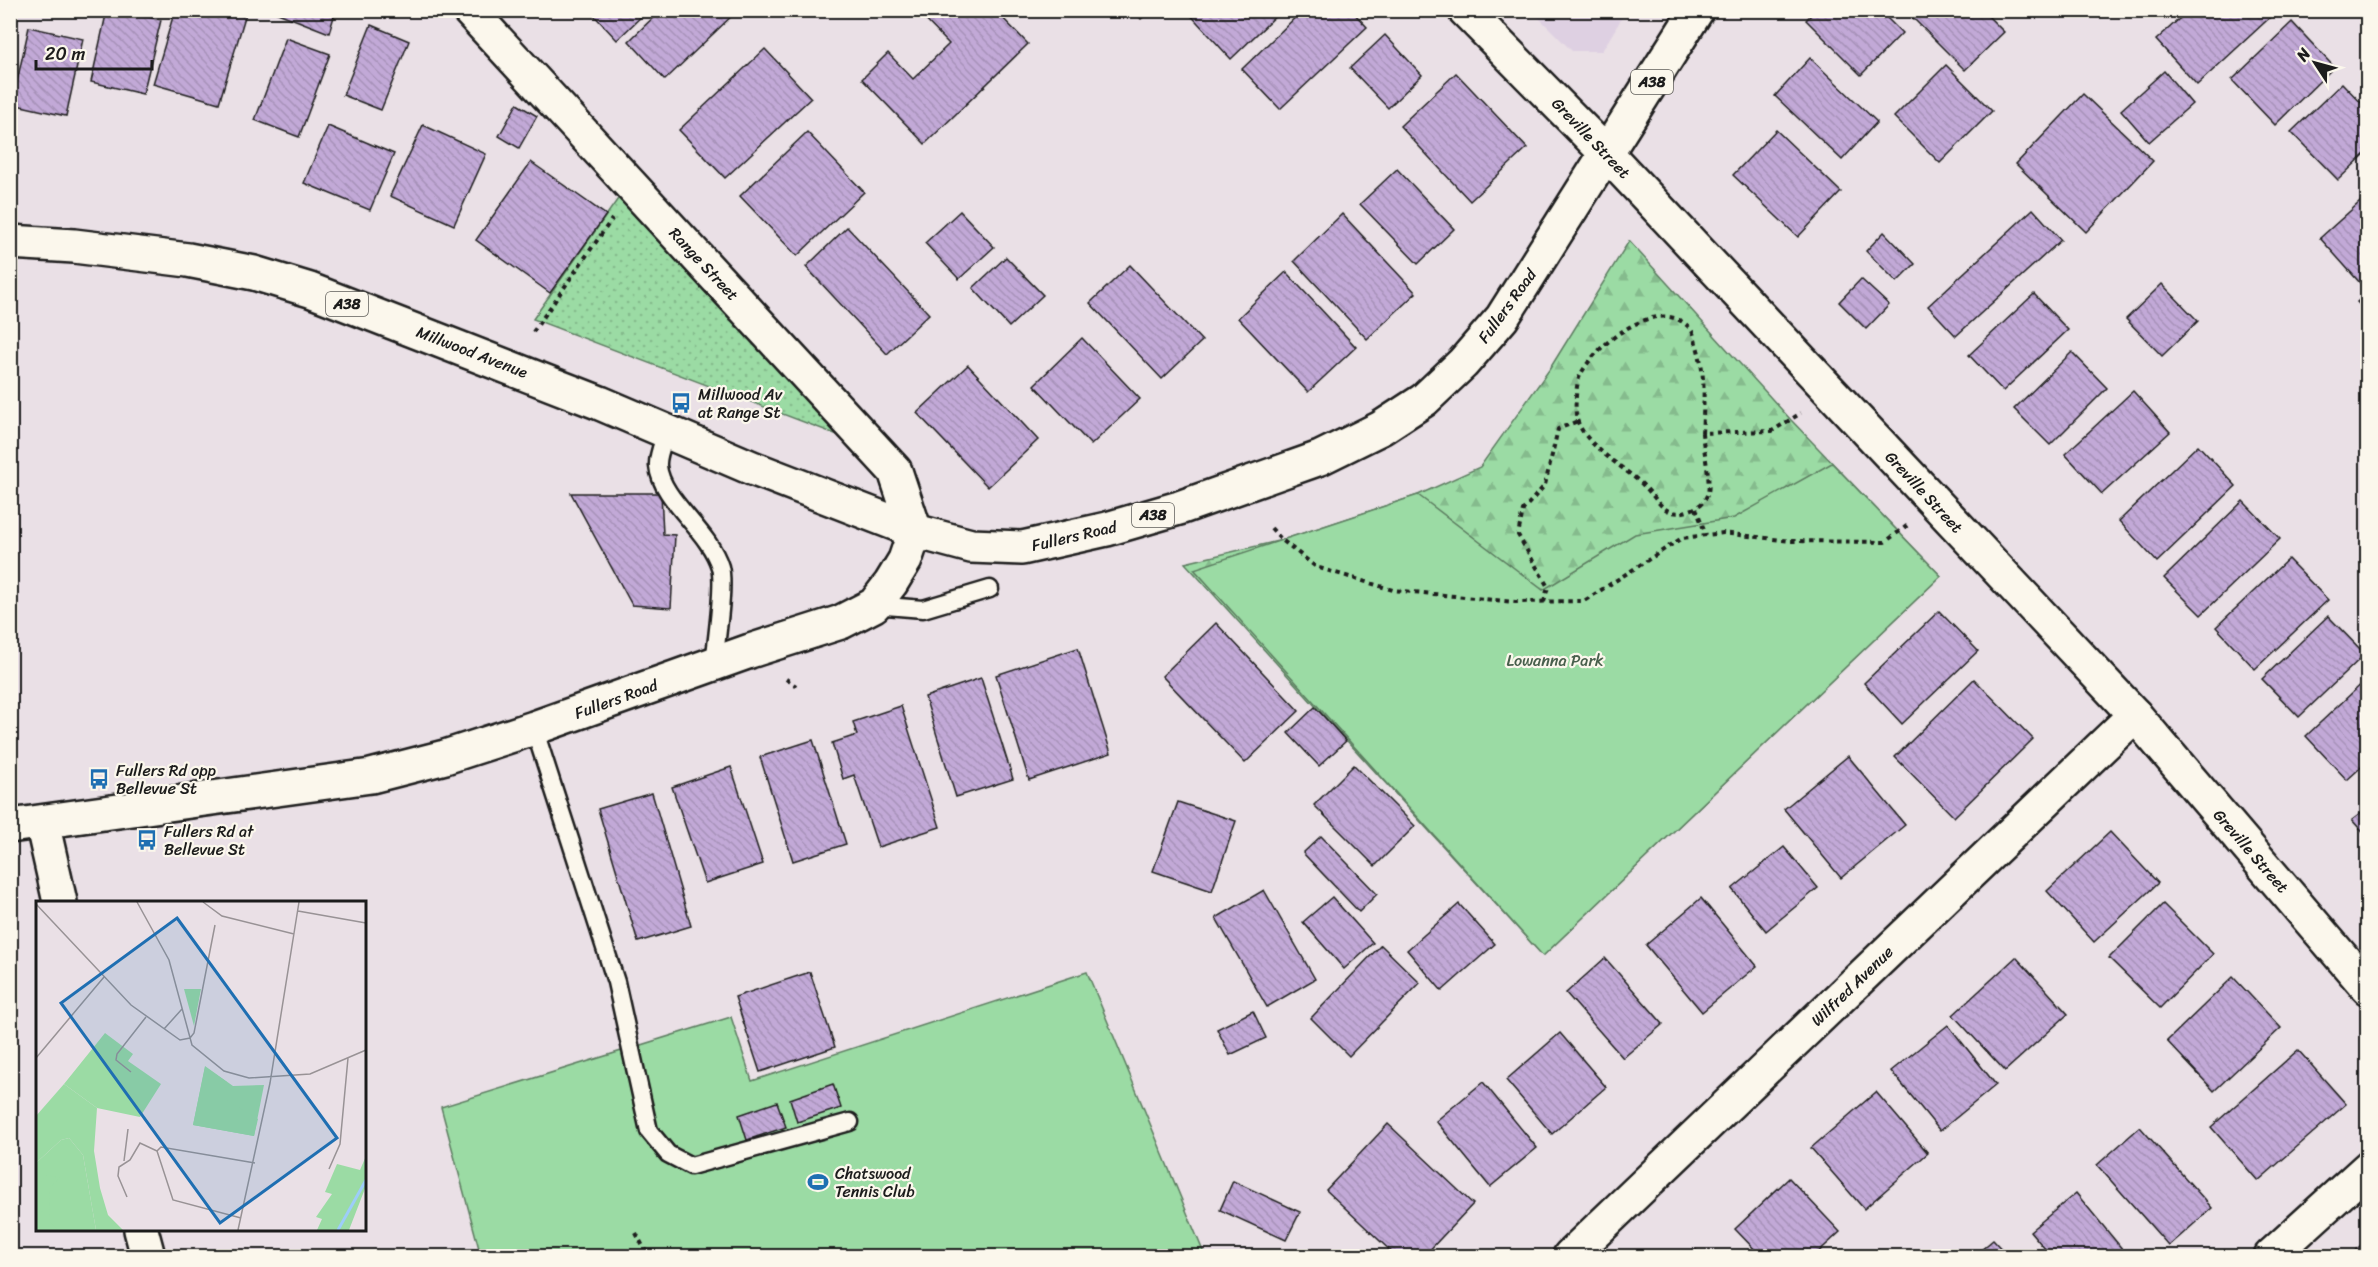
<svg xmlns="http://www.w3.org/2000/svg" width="2378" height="1267" font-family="Sriracha,sans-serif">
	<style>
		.built { fill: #ded0e2 }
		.grass { fill: url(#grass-dots); stroke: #5c7c60; stroke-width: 1.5 }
		.forest { fill: url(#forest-firs); stroke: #5c7c60; stroke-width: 1.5 }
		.park { fill: #9bdba4; stroke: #5c7c60; stroke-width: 1.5 }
		.building { fill: url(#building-back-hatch); stroke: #1c1c1c; stroke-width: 1.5 }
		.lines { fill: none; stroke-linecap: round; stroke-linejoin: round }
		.lane-casing { stroke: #1c1c1c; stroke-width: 21 }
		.street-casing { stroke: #1c1c1c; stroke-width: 38 }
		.primary-casing { stroke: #1c1c1c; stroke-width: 38 }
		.path { stroke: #1c1c1c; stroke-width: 4; stroke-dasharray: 4.5 4.5; stroke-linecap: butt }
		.lane { stroke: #fbf7ec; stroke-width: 16 }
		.street { stroke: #fbf7ec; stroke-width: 33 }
		.primary { stroke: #fbf7ec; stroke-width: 33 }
		.labels { text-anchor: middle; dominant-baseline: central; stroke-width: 4.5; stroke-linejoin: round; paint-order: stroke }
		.shield { fill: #fbf7ec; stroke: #5f5e5a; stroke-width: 1.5 }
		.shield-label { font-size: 15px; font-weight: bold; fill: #1c1c1c }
		.street-label { font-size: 16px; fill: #1c1c1c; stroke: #fbf7ec }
		.poi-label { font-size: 16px; fill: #1c1c1c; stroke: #fbf7ec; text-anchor: start }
		.park-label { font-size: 16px; fill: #485f4c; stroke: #fbf7ec }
		.inset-river { fill: none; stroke: #9dcdf9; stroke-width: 3 }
		.inset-road { fill: none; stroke: #989295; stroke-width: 1.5 }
		.view { fill: #1f6fb2; fill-opacity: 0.15; stroke: #1f6fb2; stroke-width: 3 }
		.inset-edge { fill: none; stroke: #1c1c1c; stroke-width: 3 }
	</style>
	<defs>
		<pattern id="grass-dots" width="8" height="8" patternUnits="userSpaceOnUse" patternTransform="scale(1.5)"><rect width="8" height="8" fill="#9bdba4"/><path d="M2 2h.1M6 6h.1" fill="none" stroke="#85bb8d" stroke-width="1.8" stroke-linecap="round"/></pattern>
		<pattern id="forest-firs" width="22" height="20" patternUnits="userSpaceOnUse" patternTransform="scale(1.5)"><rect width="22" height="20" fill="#9bdba4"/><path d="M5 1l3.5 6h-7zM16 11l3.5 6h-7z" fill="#85bb8d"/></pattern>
		<pattern id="building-back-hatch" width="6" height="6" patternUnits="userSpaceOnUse" patternTransform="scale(1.5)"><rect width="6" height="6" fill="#c2a9d7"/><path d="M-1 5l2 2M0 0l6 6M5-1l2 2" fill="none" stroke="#a691b8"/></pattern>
	</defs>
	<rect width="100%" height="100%" fill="#eae0e6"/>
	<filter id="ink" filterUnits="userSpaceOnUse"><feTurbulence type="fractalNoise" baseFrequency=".0167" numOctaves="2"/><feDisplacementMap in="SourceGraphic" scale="12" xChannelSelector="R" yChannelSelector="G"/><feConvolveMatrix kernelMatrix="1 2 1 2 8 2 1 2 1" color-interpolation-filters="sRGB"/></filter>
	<g filter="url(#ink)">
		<!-- built -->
		<polygon class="built" points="1532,11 1626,11 1602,51 1572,51"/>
		<!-- grass -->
		<polygon class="grass" points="620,196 851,440 533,319"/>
		<!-- forest -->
		<polygon class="forest" points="1629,241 1791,420 1941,576 1543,956 1185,563 1282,540 1418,495 1480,467 1549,370"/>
		<!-- park -->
		<g class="park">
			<polygon points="1832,463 1941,576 1543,956 1194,569 1418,495 1543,590 1635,534 1734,518"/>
			<polygon points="1087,972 1205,1256 481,1256 441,1107 731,1017 752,1081"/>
		</g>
		<!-- building -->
		<g class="building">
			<polygon points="107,10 119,10 161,20 143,94 91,82"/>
			<polygon points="175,10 247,10 219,103 153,84"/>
			<polygon points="270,10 336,10 329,33"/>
			<polygon points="589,10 648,10 617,40"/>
			<polygon points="661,10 738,10 665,80 629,41"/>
			<polygon points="916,10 995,10 1028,44 925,144 862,79 888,53 913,79 949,44"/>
			<polygon points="1133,10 1151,10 1141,19"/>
			<polygon points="1186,10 1282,10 1231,59"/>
			<polygon points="1303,10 1351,10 1367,27 1280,109 1242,69"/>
			<polygon points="1816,10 1879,10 1902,33 1861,75 1806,20"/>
			<polygon points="1905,10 1982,10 2004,32 1965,70"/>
			<polygon points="2189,10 2278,10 2197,85 2156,40"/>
			<polygon points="2292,22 2334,67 2275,125 2232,80"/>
			<polygon points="371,25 409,41 381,110 343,95"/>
			<polygon points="29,27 83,39 66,116 12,104"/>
			<polygon points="1385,35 1422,75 1388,108 1350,68"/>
			<polygon points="286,38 330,54 299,137 255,120"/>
			<polygon points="765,49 811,98 725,178 679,130"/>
			<polygon points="1810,58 1877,122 1842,160 1775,96"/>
			<polygon points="1946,65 1992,111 1940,163 1894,117"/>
			<polygon points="2164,71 2192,104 2149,142 2121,110"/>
			<polygon points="1456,73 1527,148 1470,201 1400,126"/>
			<polygon points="2342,83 2368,110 2368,151 2338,180 2291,132"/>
			<polygon points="2083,94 2153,161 2086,232 2016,164"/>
			<polygon points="517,104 537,116 519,148 499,136"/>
			<polygon points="423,125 486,154 454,225 390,196"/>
			<polygon points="328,126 394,154 370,210 304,183"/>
			<polygon points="1776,130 1841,192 1798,237 1733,175"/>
			<polygon points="807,132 864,192 797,256 740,196"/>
			<polygon points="531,162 606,215 550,293 476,240"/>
			<polygon points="1397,169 1454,229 1418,264 1360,204"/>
			<polygon points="2368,195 2368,279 2361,284 2320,238"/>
			<polygon points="2033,209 2061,240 1956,336 1928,306"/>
			<polygon points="960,211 994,247 959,279 925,243"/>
			<polygon points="1342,214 1416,293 1367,339 1294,261"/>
			<polygon points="847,227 929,314 887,354 806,267"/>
			<polygon points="1884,232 1915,264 1897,282 1866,251"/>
			<polygon points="1006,257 1043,295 1009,327 973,288"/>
			<polygon points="1130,265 1202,341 1162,379 1090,303"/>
			<polygon points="1286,272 1356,347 1308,392 1238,318"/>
			<polygon points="1861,279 1889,305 1866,329 1839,302"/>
			<polygon points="2162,284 2198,321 2162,356 2126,319"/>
			<polygon points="2368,292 2368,313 2357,302"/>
			<polygon points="2034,294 2068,330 2003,391 1969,355"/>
			<polygon points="1082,338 1140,399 1091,445 1034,385"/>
			<polygon points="2072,352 2107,388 2050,445 2014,409"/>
			<polygon points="968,365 1038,440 988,487 917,413"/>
			<polygon points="2133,391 2170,432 2102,494 2065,454"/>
			<polygon points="2198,445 2236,486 2157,562 2119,521"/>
			<polygon points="571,493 661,493 663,534 675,535 671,608 632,605"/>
			<polygon points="2243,501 2280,539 2201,615 2164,578"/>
			<polygon points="2288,559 2328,600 2255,669 2216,627"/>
			<polygon points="1939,611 1978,651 1902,724 1864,683"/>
			<polygon points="2328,616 2365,654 2299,717 2262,679"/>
			<polygon points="1216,623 1299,711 1245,763 1162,676"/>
			<polygon points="1078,648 1111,753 1029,780 996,675"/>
			<polygon points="981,678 1013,779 956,797 925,697"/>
			<polygon points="2368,678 2368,761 2347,780 2306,736"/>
			<polygon points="1974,679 2033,739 1954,817 1895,757"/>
			<polygon points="901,706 940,827 878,847 854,775 843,779 832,743 857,735 853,722"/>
			<polygon points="1315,707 1346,741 1319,766 1288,733"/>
			<polygon points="813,740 846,844 793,861 760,757"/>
			<polygon points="1848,756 1905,825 1841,878 1784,809"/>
			<polygon points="1354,765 1415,826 1375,866 1314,805"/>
			<polygon points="731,767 763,864 705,883 672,787"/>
			<polygon points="652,793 691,926 638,942 598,809"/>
			<polygon points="1178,802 1236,821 1212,891 1153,871"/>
			<polygon points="2368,808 2368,838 2352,820"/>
			<polygon points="2110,832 2158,883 2094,942 2047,891"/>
			<polygon points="1321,836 1377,894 1359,912 1303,853"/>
			<polygon points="1784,847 1818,888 1766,931 1732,889"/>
			<polygon points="1264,890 1315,979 1267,1007 1216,918"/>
			<polygon points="1332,897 1373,943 1344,969 1303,922"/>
			<polygon points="1701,898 1757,966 1702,1012 1646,945"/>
			<polygon points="1459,904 1495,944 1442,991 1407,950"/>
			<polygon points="2163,904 2213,954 2160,1008 2109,958"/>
			<polygon points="1381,945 1420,983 1349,1056 1311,1018"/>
			<polygon points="2016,957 2068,1014 2005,1071 1953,1015"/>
			<polygon points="1605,958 1663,1024 1623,1058 1566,993"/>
			<polygon points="810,972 835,1047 760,1072 735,997"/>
			<polygon points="2233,977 2281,1028 2214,1091 2167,1041"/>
			<polygon points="1253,1011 1266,1038 1230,1055 1217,1029"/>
			<polygon points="1948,1025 1996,1085 1940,1131 1891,1071"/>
			<polygon points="1560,1033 1606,1087 1552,1134 1506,1080"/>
			<polygon points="2298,1050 2346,1104 2258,1181 2211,1127"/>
			<polygon points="1483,1082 1537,1148 1490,1187 1436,1121"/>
			<polygon points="833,1084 841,1108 797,1122 790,1099"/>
			<polygon points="1876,1092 1928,1153 1864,1209 1811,1148"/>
			<polygon points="777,1102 786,1127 747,1140 739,1115"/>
			<polygon points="1388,1124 1473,1204 1424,1256 1396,1256 1326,1190"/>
			<polygon points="2140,1127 2212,1208 2169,1246 2097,1165"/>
			<polygon points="1789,1178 1840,1232 1814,1256 1761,1256 1735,1229"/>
			<polygon points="1233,1181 1300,1212 1286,1240 1220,1210"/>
			<polygon points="2076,1193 2128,1256 2051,1256 2030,1231"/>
			<polygon points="2368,1239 2368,1256 2349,1256"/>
			<polygon points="1993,1240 2008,1256 1974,1256"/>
			<polygon points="1696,1250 1705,1256 1691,1256"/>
		</g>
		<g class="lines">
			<!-- lane casing -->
			<g class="lane-casing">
				<g id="lane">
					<path d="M667,430C664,441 657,455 658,466C661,500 709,530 720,567C725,585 716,643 714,664"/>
					<polyline points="874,605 923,609 990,589"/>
					<polyline points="534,728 616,982 649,1131 668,1154 691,1166 850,1122"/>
				</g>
			</g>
			<!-- street casing -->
			<g class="street-casing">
				<g id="street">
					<polyline points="1465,10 1607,154 2135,715 2368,988"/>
					<polyline points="42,822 60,902"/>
					<polyline points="10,826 371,776 445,757 534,728 750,651 841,622 874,605 891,583 905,560 915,531 895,471 469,10"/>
					<polyline points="141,1230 148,1256"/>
					<polyline points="1570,1256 2135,715"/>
					<polyline points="2271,1256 2368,1168"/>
				</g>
			</g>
			<!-- primary casing -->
			<g class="primary-casing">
				<polyline id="primary" points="10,242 74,246 188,260 254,273 310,290 600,403 752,468 915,531 971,546 1022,548 1107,529 1179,508 1320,458 1381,428 1424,400 1463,363 1502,318 1697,10"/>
			</g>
			<!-- path -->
			<g class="path">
				<polyline points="533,332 612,219"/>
				<path d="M1702,433C1704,401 1706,374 1696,343C1695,340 1694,334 1692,331C1662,290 1592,346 1579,378C1576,386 1575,405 1576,414C1579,443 1625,467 1643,485C1659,500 1664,520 1690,510C1699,507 1706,501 1708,492C1711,482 1703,446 1702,433L1772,431L1801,413"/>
				<polyline points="1696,508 1706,535"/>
				<polyline points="1271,528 1282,540 1316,567 1393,590 1515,602 1584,601 1682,538 1723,533 1791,541 1885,542 1908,525"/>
				<polyline points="1544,602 1548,587 1518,535 1523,510 1545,485 1558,429 1578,421"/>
				<polyline points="786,679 796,686"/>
				<polyline points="636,1233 648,1256"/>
			</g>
			<!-- lane -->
			<use href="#lane" class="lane"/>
			<!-- street -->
			<use href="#street" class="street"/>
			<!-- primary -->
			<use href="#primary" class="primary"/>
		</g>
	</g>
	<!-- icons -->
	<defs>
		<g id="bus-bare" transform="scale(1.62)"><path d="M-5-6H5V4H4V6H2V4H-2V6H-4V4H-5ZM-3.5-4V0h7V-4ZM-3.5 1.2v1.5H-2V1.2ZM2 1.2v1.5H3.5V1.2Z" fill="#1f6fb2" stroke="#fbf7ec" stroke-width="2.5" paint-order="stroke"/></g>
		<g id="stadium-bare" transform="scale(1.62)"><path d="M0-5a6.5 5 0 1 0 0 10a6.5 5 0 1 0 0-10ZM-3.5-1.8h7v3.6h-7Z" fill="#1f6fb2" stroke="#fbf7ec" stroke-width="2.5" paint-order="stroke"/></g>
	</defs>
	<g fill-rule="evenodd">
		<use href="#bus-bare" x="681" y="403"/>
		<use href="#bus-bare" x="99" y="779"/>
		<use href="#bus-bare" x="147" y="840"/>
		<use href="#stadium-bare" x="818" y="1182"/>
	</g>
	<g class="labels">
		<!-- shield labels -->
		<g class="shield">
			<rect x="1631" y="70" width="42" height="24" rx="4.5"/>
			<rect x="326" y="292" width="42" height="24" rx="4.5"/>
			<rect x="1132" y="503" width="42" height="24" rx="4.5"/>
		</g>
		<g class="shield-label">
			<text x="1652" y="82">A38</text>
			<text x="347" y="304">A38</text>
			<text x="1153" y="515">A38</text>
		</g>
		<!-- street labels -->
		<g class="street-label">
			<text transform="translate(1591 138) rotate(46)">Greville Street</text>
			<text transform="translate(704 264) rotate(47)">Range Street</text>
			<text transform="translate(1507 306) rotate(-54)">Fullers Road</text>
			<text transform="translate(472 352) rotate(21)">Millwood Avenue</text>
			<text transform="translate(1924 492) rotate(47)">Greville Street</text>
			<text transform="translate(1074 536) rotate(-13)">Fullers Road</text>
			<text transform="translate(616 699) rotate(-20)">Fullers Road</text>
			<text transform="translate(2251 851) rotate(49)">Greville Street</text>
			<text transform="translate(1852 986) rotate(-44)">Wilfred Avenue</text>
		</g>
		<!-- poi labels -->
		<g class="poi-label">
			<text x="698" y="394">Millwood Av<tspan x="698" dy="18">at Range St</tspan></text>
			<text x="116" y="770">Fullers Rd opp<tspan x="116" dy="18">Bellevue St</tspan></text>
			<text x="164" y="831">Fullers Rd at<tspan x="164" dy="18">Bellevue St</tspan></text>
			<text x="835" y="1173">Chatswood<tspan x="835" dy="18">Tennis Club</tspan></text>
		</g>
		<!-- park labels -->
		<g class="park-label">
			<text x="1555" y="660">Lowanna Park</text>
		</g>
	</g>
	<!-- overview -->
	<g transform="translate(36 901)">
		<rect width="330" height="330" fill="#eae0e6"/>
		<path d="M148,88H165L158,125ZM33,237L47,254L60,329H0V262L25,239Z" fill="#9bdba4"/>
		<path d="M169,165L197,185L228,184L218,235L157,224ZM28,183L61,207L58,250L64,287L72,314L87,329H60L47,254L33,237L25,239L0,262V215ZM10,274L24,277L14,286L13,320L22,329H0V314L7,310L4,283Z" fill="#9bdba4"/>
		<path d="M69,132L97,153L92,160L125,183L104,216L61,207L28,183ZM169,166L191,181V199L222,218L218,235L157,224ZM330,255V285L313,329H281L286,318L280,316L296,293L289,291L301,263L324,269Z" fill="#9bdba4"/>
		<path class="inset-river" d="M302,329L330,279"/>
		<path class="inset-road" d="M101,1L133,59L156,144L188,170L213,177L274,173L330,149M167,1L186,15L258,33M0,3L95,104L144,139L154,137L158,132L179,24M262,10L330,22M128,128L146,108M0,157L68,76M95,171L80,159L81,153L110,116M88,260L92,228M293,268L304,243L312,157M91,296L82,275L83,266L94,259L104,242L121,250M205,317L137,299L121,250L125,246L219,262M202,329L234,182L263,1"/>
		<path class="view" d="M141,17L301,237L184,322L25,102Z"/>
		<rect width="330" height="330" class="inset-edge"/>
	</g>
	<!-- margin -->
	<rect width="2378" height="1267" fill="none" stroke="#fbf7ec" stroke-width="36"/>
	<rect x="18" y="18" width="2342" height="1231" fill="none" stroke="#1c1c1c" stroke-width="2" filter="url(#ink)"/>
	<!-- north arrow -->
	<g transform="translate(2315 63) rotate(306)" stroke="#fbf7ec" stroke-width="4.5" paint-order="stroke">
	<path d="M0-4.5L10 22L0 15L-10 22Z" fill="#1c1c1c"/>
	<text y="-9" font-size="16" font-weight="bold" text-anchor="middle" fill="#1c1c1c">N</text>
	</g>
	<!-- scale -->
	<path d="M36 60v9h116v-9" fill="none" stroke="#1c1c1c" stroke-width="3"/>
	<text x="45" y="60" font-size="18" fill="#1c1c1c" stroke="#fbf7ec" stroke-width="4.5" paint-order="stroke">20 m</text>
</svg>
